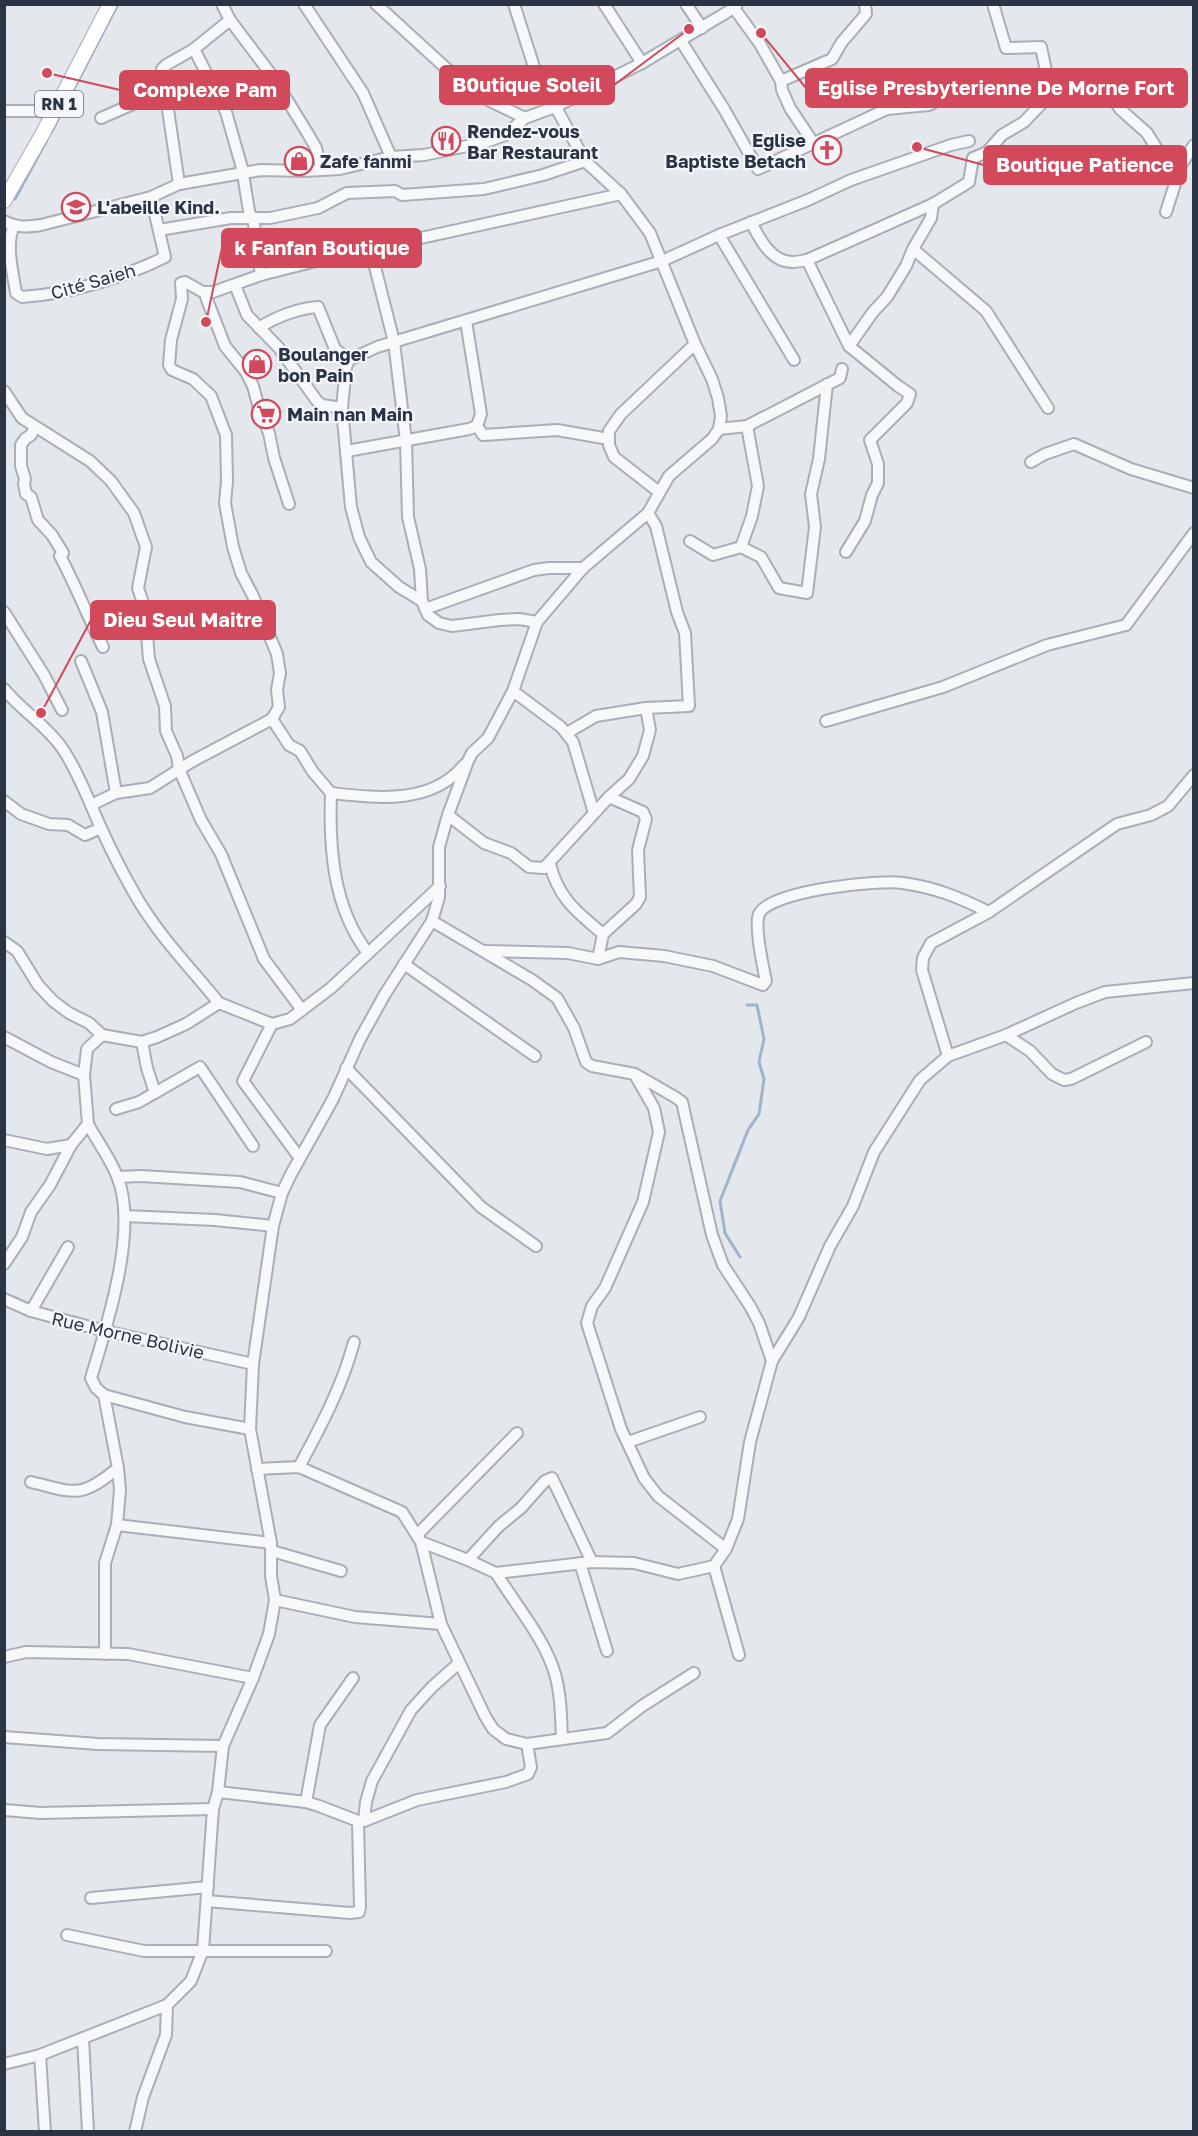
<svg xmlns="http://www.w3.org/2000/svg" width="1198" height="2136" font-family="'Golos Text',sans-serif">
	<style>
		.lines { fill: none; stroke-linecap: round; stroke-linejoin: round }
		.stream { stroke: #9fb4cc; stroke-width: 3 }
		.minor-casing { stroke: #a9aeb7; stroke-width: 14 }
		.major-casing { stroke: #a3abb8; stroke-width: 16 }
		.minor { stroke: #f7f8fa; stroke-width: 10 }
		.major { stroke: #fff; stroke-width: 14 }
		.labels { text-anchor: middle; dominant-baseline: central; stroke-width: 4.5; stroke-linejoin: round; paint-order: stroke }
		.shield { fill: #f4f6f9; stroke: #676e7b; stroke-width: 1.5 }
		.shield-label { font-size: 16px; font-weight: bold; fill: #2b3445 }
		.poi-label { font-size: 18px; font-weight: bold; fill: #2b3445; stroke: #f4f6f9; text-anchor: start }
		.street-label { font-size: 18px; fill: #2b3445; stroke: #f4f6f9 }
		.leader { fill: none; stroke: #d1495b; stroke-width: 2 }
		.callout-dot { fill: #d1495b; stroke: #f4f6f9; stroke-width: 2 }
		.callout { fill: #d1495b; stroke: #d1495b; stroke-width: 2 }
		.callout-label { font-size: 20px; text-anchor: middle; font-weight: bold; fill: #fff }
	</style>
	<rect width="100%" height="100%" fill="#e4e7ec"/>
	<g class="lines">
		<!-- stream -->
		<g class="stream">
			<polyline points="51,133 118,4"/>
			<polyline points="15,199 47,140"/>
			<polyline points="740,1257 725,1233 720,1201 748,1130 759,1114 764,1079 759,1062 764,1039 757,1005 747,1005"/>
		</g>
		<!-- minor casing -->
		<g class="minor-casing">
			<g id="minor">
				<polyline points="222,4 230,20 273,77 308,134 316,148 322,170"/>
				<polyline points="304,4 363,93 391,157"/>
				<polyline points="376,4 460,81 490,101 525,118"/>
				<polyline points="604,4 642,63"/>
				<polyline points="686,4 702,28"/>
				<polyline points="734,8 760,44 781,81 782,90 790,108 814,144"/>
				<polyline points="681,41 724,109 758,169 887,109 929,105 973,83"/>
				<polyline points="194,49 226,112 242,168 250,217"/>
				<polyline points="781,81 832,59 842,42 866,14 865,4"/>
				<polyline points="1050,90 1065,82 1078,81 1090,82 1107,90 1120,109 1147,133 1176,180"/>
				<polyline points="4,111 41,111 53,115"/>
				<polyline points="101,118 165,90"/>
				<polyline points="179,184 162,69 166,65 194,49 230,20"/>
				<polyline points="1166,212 1181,165 1194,145"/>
				<polyline points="253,217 261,275"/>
				<path d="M4,221C18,228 27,227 41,225L151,197"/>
				<path d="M751,222C759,238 771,262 792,262C797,262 802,261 807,260L933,204"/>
				<path d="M14,226C5,244 13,273 16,293L22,297C69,294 123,278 165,257L151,197L179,184L243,173L261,170L304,171L340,169L391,157L424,155L486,142L505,135L525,118L555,107L642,63L734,8L737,4"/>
				<polyline points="159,230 231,218 270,218 318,208 347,193 395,191 402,195 484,189 543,175 585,161"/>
				<polyline points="719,235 794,360"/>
				<polyline points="913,249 986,311 1048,408"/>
				<polyline points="371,251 394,342 406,441 408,517 420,569 422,601"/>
				<polyline points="807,260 849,346 898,386 910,394 907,403 870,440 878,464 878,483 872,495 865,521 846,552"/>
				<polyline points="235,285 247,315 279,348 317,401 322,405 342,408"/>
				<polyline points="207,292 206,297 225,346 246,372 253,386 260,412 269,433 274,458 289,504"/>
				<path d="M259,328C275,317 299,308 318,307L335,349L349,360"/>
				<polyline points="849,346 873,312 887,297 906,266 913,249 931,218 933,204 969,182 973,158 987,152 1002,135 1024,122 1045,100 1050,90 1041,47 1006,48 993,4"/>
				<polyline points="4,391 22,418 90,461 111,481 134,513 146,547 138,588 145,609 149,659 165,706 166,731 177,756 179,769 201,820 221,854 264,959 302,1010"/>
				<polyline points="477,426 483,435 557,430 609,439"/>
				<path d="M35,427L31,435L25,439L21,445V466L25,479L24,484L26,494L31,497L38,520L52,535L63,553L60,556C76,586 88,617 103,647"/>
				<polyline points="719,429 747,426 840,378 842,369"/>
				<polyline points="347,451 469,429 477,426 481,414 466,321"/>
				<polyline points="1031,462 1045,454 1074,444 1131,469 1194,488"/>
				<polyline points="659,492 614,457 609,445 609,431 621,414 695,344"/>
				<polyline points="690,541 713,555 741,547 761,557 779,588 807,593 815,527 811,494 819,459 827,384"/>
				<polyline points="741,547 752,516 758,486 747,426"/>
				<polyline points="425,609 534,570 549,568 583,568"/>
				<polyline points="4,612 44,675 62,710"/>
				<polyline points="537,622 519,619 500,620 452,626 439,623 428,615 422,601 399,587 371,562 359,537 351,507 342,408 346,367 349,360 377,347 662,261 719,235 808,200 851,180 951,145 969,141"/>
				<polyline points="81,661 102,712 116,793"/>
				<path d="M4,689C22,711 46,725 62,748C74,765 82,785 91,805C103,834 117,863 133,891C156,933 189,966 219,1003"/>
				<polyline points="513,691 561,727 573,742 594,813"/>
				<polyline points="272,719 279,707 277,690 280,673 277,654 253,596 241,573 233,547 225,503 227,481 226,435 211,396 193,379 172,370 169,365 171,340 182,299 181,283 185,282 203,292 213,292 261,275 316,261 621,194"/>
				<polyline points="826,721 943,687 1047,645 1126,625 1194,533"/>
				<polyline points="567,733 596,716 646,708 689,706 685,633 677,612 656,526 648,513"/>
				<path d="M331,793C329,848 333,908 368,953"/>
				<polyline points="4,801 21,814 49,824 68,825 85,835 101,828"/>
				<path d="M91,805L116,793L150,788L191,762L272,719L289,745L300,751L313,772L331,793C377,798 432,805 464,765"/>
				<polyline points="448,815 484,843 511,853 529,867 544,868 609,797 629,779 643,756 650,730 646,708"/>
				<path d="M550,864C558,898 577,912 603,934L598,959"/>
				<polyline points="432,921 532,980 557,998 574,1028 586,1062 592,1066 635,1074 675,1097 682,1102 712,1235 723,1265 750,1306 759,1323 772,1361"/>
				<polyline points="603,934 636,904 640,897 638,850 646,819 643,812 609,797"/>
				<polyline points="4,942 17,951 38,985 53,1001 69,1013 89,1023 102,1035 142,1042 157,1037 186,1024 219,1003 272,1024 290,1019 331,988 440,886"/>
				<path d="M484,951L568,953L598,959L619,952L664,956L713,966L763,985L766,981C763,967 754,926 759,914C769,891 879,879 903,883C937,888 958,897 989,912"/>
				<polyline points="404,964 535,1056"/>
				<polyline points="272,1024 243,1081 299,1157"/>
				<polyline points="1006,1035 1030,1051 1052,1074 1064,1080 1071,1079 1146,1042"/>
				<polyline points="4,1037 51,1062 84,1075"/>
				<polyline points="142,1042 147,1068 155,1093"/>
				<polyline points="948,1056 922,970 923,958 931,943 989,912 1117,824 1151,815 1168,806 1194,775"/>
				<polyline points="346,1068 481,1207 536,1246"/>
				<polyline points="635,1075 654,1108 659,1132 643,1202 605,1288 592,1306 587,1323 621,1429 644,1478 658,1496 726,1549"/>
				<polyline points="116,1109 139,1102 200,1067 253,1146"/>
				<path d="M88,1124C97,1141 110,1158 117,1176C139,1228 107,1325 91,1378L96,1388L104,1395L118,1468L120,1490L117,1525L105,1563V1654"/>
				<polyline points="4,1140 47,1149 71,1145 88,1124 84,1075 87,1049 102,1035"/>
				<polyline points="118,1177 141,1176 240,1182 282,1193"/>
				<polyline points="125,1216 215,1220 273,1226"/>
				<polyline points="4,1264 22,1237 31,1212 50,1185 71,1145"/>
				<polyline points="4,1299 31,1311 105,1331 253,1364"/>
				<polyline points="31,1311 68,1247"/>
				<polyline points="104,1395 185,1417 250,1429"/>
				<polyline points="628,1442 700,1417"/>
				<path d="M299,1467C321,1426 342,1387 354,1342"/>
				<polyline points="257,1469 299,1467 402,1512 421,1542 441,1624 485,1716 493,1729 506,1739 527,1744 607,1733 642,1706 694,1673"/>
				<path d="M31,1482C76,1493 80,1499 118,1468"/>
				<polyline points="117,1525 271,1543"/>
				<polyline points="417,1535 517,1433"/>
				<polyline points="421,1542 468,1560 496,1573 592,1562 634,1563 678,1574 714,1566 726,1549 738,1519 750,1442 772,1361 799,1317 830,1246 853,1206 874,1152 920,1080 948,1056 1006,1035 1076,1003 1105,992 1194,983"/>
				<polyline points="272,1551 341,1571"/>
				<polyline points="468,1560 499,1526 521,1508 545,1481 552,1478 592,1562"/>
				<polyline points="580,1563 607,1651"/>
				<polyline points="714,1566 739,1655"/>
				<path d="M496,1573C515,1604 545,1639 555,1674C561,1695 561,1717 562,1739"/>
				<polyline points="275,1600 355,1617 441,1624"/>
				<polyline points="4,1657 26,1652 128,1654 253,1678"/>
				<polyline points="4,1737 98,1744 223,1746"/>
				<polyline points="218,1792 306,1802 319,1806 358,1821 364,1821 417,1800 506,1782 528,1774 531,1767 527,1744"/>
				<polyline points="306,1802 320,1725 353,1678"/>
				<polyline points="4,1810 41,1813 213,1809"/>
				<polyline points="364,1821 366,1802 372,1781 411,1710 432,1687 459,1663"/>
				<polyline points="91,1898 208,1887"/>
				<polyline points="207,1901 350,1913 359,1912 360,1907 358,1821"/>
				<polyline points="67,1935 144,1951 326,1951"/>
				<polyline points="83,2038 88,2132"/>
				<polyline points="40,2055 45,2132"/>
				<polyline points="4,2064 40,2055 167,2005 191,1981 203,1950 213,1809 218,1792 223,1746 253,1678 269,1634 275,1600 271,1576 271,1543 250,1429 253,1364 273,1226 282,1193 290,1176 333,1099 360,1039 385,994 432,921 439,897 439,847 448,815 468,761 472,753 488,738 513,691 537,622 583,568 648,513 669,476 712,439 719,429 721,416 718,398 712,379 695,344 650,233 621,194 585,161 534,67 514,4"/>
				<polyline points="135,2132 143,2097 166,2035 167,2005"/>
			</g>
		</g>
		<!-- major casing -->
		<g class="major-casing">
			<polyline id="major" points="4,201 43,133 110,4"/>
		</g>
		<!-- minor -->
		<use href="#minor" class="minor"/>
		<!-- major -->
		<use href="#major" class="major"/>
	</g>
	<!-- icons -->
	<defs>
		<g id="restaurant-ring" transform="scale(1.5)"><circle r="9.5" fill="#f4f6f9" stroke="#d1495b" stroke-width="1.5"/><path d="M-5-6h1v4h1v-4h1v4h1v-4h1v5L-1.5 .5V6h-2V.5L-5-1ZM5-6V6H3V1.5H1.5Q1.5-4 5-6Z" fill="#d1495b"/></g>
		<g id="church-ring" transform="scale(1.5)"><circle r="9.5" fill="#f4f6f9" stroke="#d1495b" stroke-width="1.5"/><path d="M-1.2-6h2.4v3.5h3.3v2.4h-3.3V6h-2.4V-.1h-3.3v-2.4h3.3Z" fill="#d1495b"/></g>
		<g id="shop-ring" transform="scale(1.5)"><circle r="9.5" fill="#f4f6f9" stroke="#d1495b" stroke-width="1.5"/><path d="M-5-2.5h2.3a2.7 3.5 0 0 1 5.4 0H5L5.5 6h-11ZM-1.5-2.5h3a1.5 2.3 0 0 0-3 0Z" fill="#d1495b"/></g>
		<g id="school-ring" transform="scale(1.5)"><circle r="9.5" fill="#f4f6f9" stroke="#d1495b" stroke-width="1.5"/><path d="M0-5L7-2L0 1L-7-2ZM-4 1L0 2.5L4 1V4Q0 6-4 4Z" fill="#d1495b"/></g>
		<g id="supermarket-ring" transform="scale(1.5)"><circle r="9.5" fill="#f4f6f9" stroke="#d1495b" stroke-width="1.5"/><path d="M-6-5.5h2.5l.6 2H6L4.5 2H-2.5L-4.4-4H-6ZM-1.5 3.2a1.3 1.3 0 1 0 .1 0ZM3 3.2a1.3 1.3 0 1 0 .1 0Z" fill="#d1495b"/></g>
	</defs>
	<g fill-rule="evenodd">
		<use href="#restaurant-ring" x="446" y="141"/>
		<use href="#church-ring" x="827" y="150"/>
		<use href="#shop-ring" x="299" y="161"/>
		<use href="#school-ring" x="76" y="207"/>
		<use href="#shop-ring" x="257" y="364"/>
		<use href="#supermarket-ring" x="266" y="414"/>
	</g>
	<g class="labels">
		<!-- shield labels -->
		<rect class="shield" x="35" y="91" width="48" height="26" rx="4.5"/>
		<g class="shield-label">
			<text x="59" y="104">RN 1</text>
		</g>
		<!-- poi labels -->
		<g class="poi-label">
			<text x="467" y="131">Rendez-vous<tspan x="467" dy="21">Bar Restaurant</tspan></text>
			<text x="806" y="140" text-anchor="end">Eglise<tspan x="806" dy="21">Baptiste Betach</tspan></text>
			<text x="320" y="161">Zafe fanmi</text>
			<text x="97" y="207">L'abeille Kind.</text>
			<text x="278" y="354">Boulanger<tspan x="278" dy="21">bon Pain</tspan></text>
			<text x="287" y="414">Main nan Main</text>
		</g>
		<!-- street labels -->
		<g class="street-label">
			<text transform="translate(93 281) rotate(-16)">Cité Saieh</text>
			<text transform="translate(128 1335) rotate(13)">Rue Morne Bolivie</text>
		</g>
	</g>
	<!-- callouts -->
	<path class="leader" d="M689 29L614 85M761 33L806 88M47 73L120 90M917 147L984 165M206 322L222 248M41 713L91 620"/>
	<g class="callout-dot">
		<circle cx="689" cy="29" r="6"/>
		<circle cx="761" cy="33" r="6"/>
		<circle cx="47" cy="73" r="6"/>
		<circle cx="917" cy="147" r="6"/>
		<circle cx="206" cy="322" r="6"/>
		<circle cx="41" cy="713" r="6"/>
	</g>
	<g class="callout">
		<rect x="440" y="66" width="174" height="38" rx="6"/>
		<rect x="806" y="69" width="381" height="38" rx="6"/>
		<rect x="120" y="71" width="169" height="38" rx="6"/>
		<rect x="984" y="146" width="202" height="38" rx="6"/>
		<rect x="222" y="229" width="199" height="38" rx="6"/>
		<rect x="91" y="601" width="184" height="38" rx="6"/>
	</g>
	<g class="callout-label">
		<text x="527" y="92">B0utique Soleil</text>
		<text x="996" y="95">Eglise Presbyterienne De Morne Fort</text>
		<text x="205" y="97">Complexe Pam</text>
		<text x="1085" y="172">Boutique Patience</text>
		<text x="322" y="255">k Fanfan Boutique</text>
		<text x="183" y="627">Dieu Seul Maitre</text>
	</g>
	<!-- border -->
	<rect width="1198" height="2136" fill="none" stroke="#2b3445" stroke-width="12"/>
</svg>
